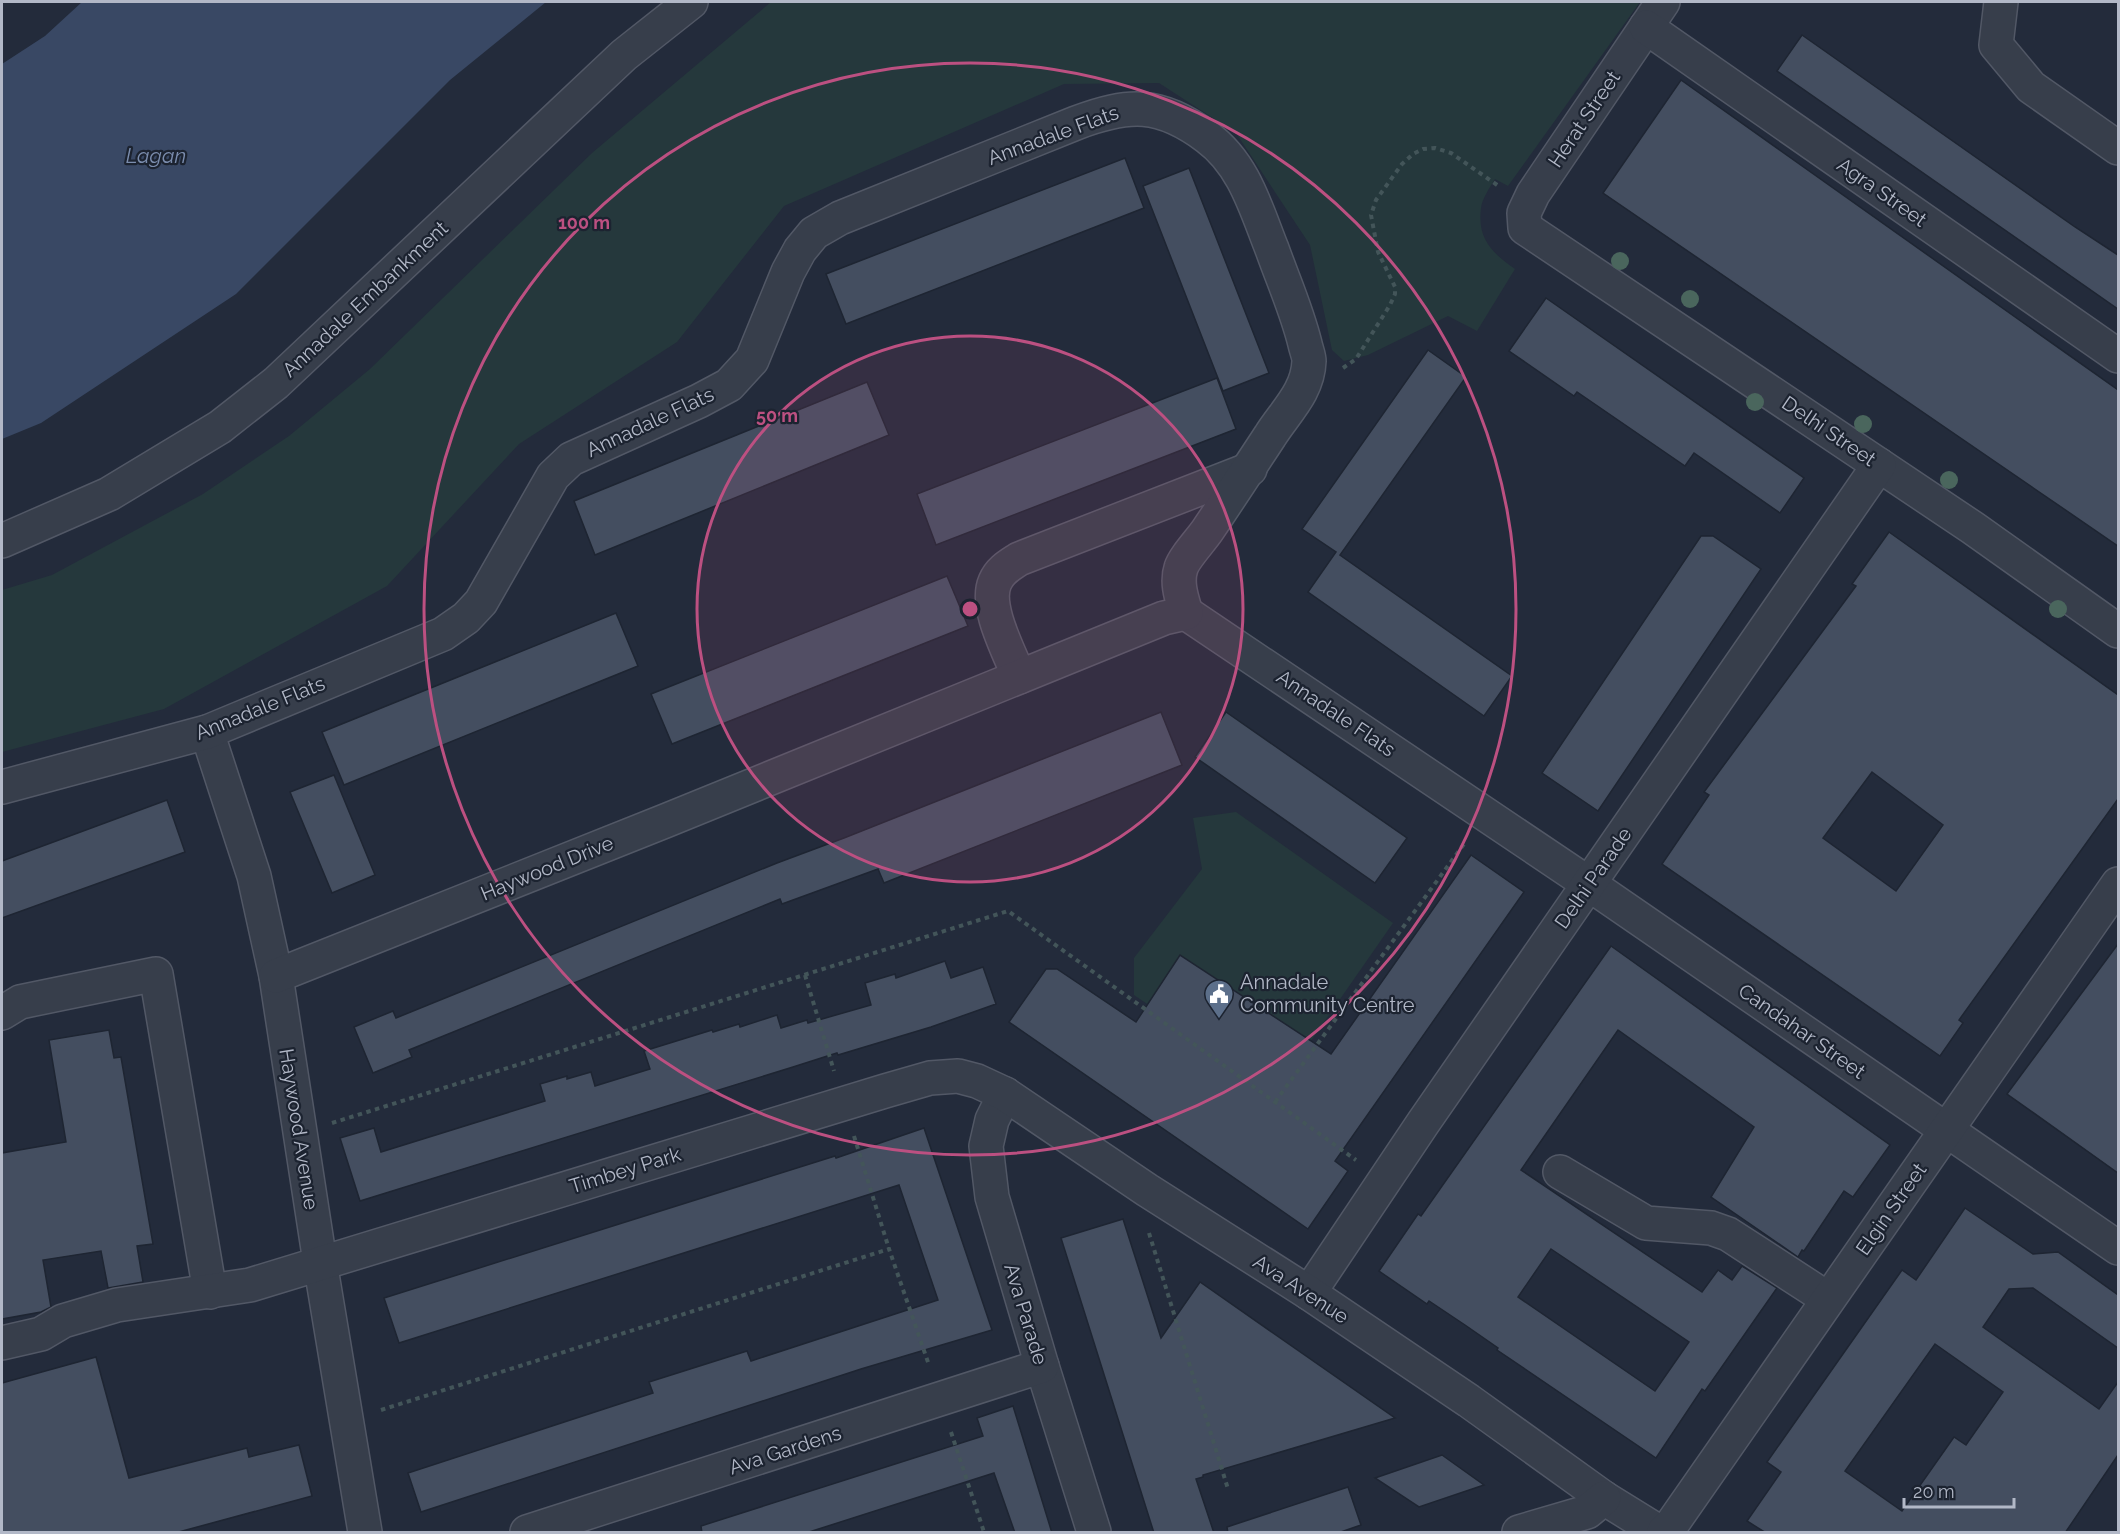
<svg xmlns="http://www.w3.org/2000/svg" width="2120" height="1534" font-family="Raleway,sans-serif">
	<style>
		.green { fill: #25383c }
		.water { fill: #394864 }
		.building { fill: #444e60; stroke: #1e2532; stroke-width: 1.5; fill-rule: evenodd }
		.lines { fill: none; stroke-linecap: round; stroke-linejoin: round }
		.minor-casing { stroke: #525866; stroke-width: 36 }
		.path { stroke: #435559; stroke-width: 4; stroke-dasharray: 4.5 4.5; stroke-linecap: butt }
		.minor { stroke: #373e4b; stroke-width: 33 }
		.tree { fill: #4a665d }
		.ring { fill: none; stroke: #bc5081; stroke-width: 3 }
		.labels { text-anchor: middle; dominant-baseline: central; stroke-width: 4.5; stroke-linejoin: round; paint-order: stroke }
		.street-label { font-size: 20px; fill: #b2b8c7; stroke: #1c2330 }
		.poi-label { font-size: 20px; fill: #b2b8c7; stroke: #1c2330; text-anchor: start }
		.water-label { font-size: 21px; font-style: italic; fill: #7b8dae; stroke: #1c2330 }
		.centre { fill: #bc5081; stroke: #1c2330; stroke-width: 3 }
		.ring-label { font-size: 18px; text-anchor: middle; font-weight: bold; fill: #bc5081; stroke: #1c2330; stroke-width: 4.5; stroke-linejoin: round; paint-order: stroke }
	</style>
	<rect width="100%" height="100%" fill="#232b3b"/>
	<!-- green -->
	<g class="green">
		<path d="M771,2H1640L1508,186L1495,179C1490,187 1482,199 1481,208C1477,239 1492,253 1515,269L1477,331L1448,316L1368,355L1344,361L1332,350L1310,245L1236,133L1159,83L1064,84L784,206L677,342L519,444L387,586L164,709L2,752V590L52,575L203,494L289,436L370,369L592,153Z"/>
		<polygon points="1236,812 1393,923 1283,1081 1270,1087 1134,995 1134,958 1202,869 1193,818"/>
	</g>
	<!-- water -->
	<polygon class="water" points="82,2 546,2 450,80 236,294 41,423 2,439 2,64 45,36"/>
	<!-- building -->
	<g class="building">
		<polygon points="1802,35 2075,227 2118,255 2118,309 1777,71"/>
		<polygon points="1681,80 2118,390 2118,546 1603,193"/>
		<polygon points="1125,158 1144,208 846,324 826,274"/>
		<polygon points="1189,168 1269,373 1223,391 1143,186"/>
		<polygon points="1546,298 1804,478 1780,513 1694,453 1685,466 1577,392 1574,396 1509,351"/>
		<polygon points="1428,350 1466,377 1340,555 1512,676 1484,716 1308,592 1336,552 1302,529"/>
		<polygon points="1217,378 1236,429 936,545 917,494"/>
		<polygon points="867,382 889,435 595,555 574,501"/>
		<path d="M1889,532L2118,695V799L1959,1020L1963,1023L1940,1056L1662,864L1709,795L1704,792L1856,586L1852,584ZM1872,772L1943,825L1896,891L1823,838Z"/>
		<polygon points="1701,536 1713,536 1761,569 1598,811 1542,773"/>
		<polygon points="947,576 968,626 672,744 651,694"/>
		<polygon points="616,613 638,666 344,785 322,732"/>
		<polygon points="1161,712 1182,765 884,883 878,869 782,904 780,899 409,1050 412,1057 373,1073 354,1027 393,1011 396,1018 777,863 844,838"/>
		<polygon points="1226,712 1407,838 1375,883 1195,757"/>
		<polygon points="334,775 375,875 332,893 290,792"/>
		<polygon points="167,800 185,852 2,918 2,861"/>
		<polygon points="1471,855 1524,892 1335,1161 1348,1171 1308,1229 1009,1022 1046,969 1057,969 1136,1022 1180,955 1331,1054"/>
		<polygon points="2118,944 2118,1173 2007,1094"/>
		<path d="M1611,946L1890,1145L1853,1197L1844,1191L1804,1251L1802,1250L1798,1257L1711,1197L1754,1127L1618,1030L1521,1170L1702,1292L1718,1270L1732,1280L1742,1266L1777,1288L1705,1391L1702,1389L1656,1458L1497,1350L1498,1348L1465,1325L1429,1301L1427,1304L1379,1271L1418,1214L1421,1216ZM1551,1249L1689,1342L1655,1391L1518,1297Z"/>
		<polygon points="945,961 951,978 983,967 996,1004 931,1027 838,1055 837,1053 793,1067 360,1201 340,1138 374,1128 381,1152 545,1101 540,1084 567,1076 567,1079 591,1072 595,1086 650,1069 644,1051 712,1030 713,1032 739,1024 740,1027 777,1015 781,1028 807,1020 808,1023 871,1005 865,983 895,974 896,978"/>
		<polygon points="109,1030 114,1058 121,1057 153,1244 137,1246 143,1282 108,1288 101,1251 43,1260 51,1307 41,1312 2,1319 2,1153 66,1142 49,1040"/>
		<polygon points="924,1128 992,1330 861,1369 421,1512 408,1473 653,1393 649,1382 747,1351 751,1361 938,1300 899,1185 399,1343 384,1298 835,1156 836,1158"/>
		<path d="M1965,1208L2033,1254L2058,1252L2118,1295V1348L2033,1288L2009,1289L1983,1327L2099,1409L2118,1382V1455L2065,1533H1766L1747,1521L1781,1472L1767,1462L1902,1270L1916,1280ZM1935,1344L2003,1392L1966,1445L1954,1437L1902,1511L1845,1471Z"/>
		<polygon points="1123,1219 1161,1338 1200,1282 1395,1418 1203,1475 1203,1477 1196,1479 1214,1533 1154,1533 1061,1238"/>
		<polygon points="96,1357 129,1478 247,1448 249,1457 299,1445 312,1496 175,1533 2,1533 2,1383"/>
		<polygon points="1013,1406 1052,1533 1015,1533 994,1473 806,1533 702,1533 701,1526 983,1436 977,1418"/>
		<polygon points="1442,1455 1484,1485 1419,1507 1375,1478"/>
		<polygon points="1348,1487 1361,1525 1338,1533 1228,1533 1227,1527"/>
	</g>
	<g class="lines">
		<!-- minor casing -->
		<g class="minor-casing">
			<g id="minor">
				<polyline points="1663,2 1533,194 1524,213 1525,228 1973,528 2118,631"/>
				<polyline points="2001,2 1996,45 2031,87 2118,148"/>
				<polyline points="1646,27 2118,356"/>
				<polyline points="2,541 109,494 220,427 276,383 624,55 691,2"/>
				<polyline points="1186,613 1589,884 2118,1248"/>
				<path d="M1019,677C1010,653 984,607 995,582C1000,570 1010,565 1019,559L1250,469"/>
				<polyline points="207,732 254,876 276,976 320,1262 365,1532"/>
				<path d="M2,787L207,732L443,634L466,618L481,602L553,476L571,459L699,401L729,385L752,360L788,272L800,250L814,233L840,218L1076,123C1129,103 1160,102 1207,137C1244,164 1256,209 1272,249C1283,280 1297,311 1305,344C1306,349 1309,356 1309,361C1308,392 1285,412 1270,436C1249,468 1228,500 1207,531C1200,541 1184,558 1181,568C1176,583 1182,599 1186,613L1164,618L665,821L276,976"/>
				<polyline points="2,1013 20,1002 156,974 210,1292"/>
				<polyline points="1005,1094 992,1120 986,1146 992,1197 1042,1366 1094,1532"/>
				<polyline points="1560,1172 1646,1223 1711,1228 1728,1234 1828,1299"/>
				<polyline points="1309,1293 1423,1123 1879,465"/>
				<polyline points="2,1343 41,1334 63,1321 117,1305 250,1285 885,1091 930,1078 958,1076 977,1081 1005,1094 1147,1190 1309,1293 1469,1401 1604,1498 1659,1532"/>
				<polyline points="527,1532 1042,1366"/>
				<polyline points="1519,1532 1587,1512 1604,1498"/>
				<polyline points="1664,1532 1672,1524 2118,884"/>
			</g>
		</g>
		<!-- path -->
		<g class="path">
			<polyline points="1343,368 1356,359 1390,305 1395,294 1395,287 1378,252 1371,215 1376,200 1402,164 1413,154 1423,149 1435,148 1451,153 1500,187"/>
			<polyline points="805,975 834,1071"/>
			<polyline points="1275,1102 1464,844"/>
			<polyline points="332,1123 1008,911 1356,1160"/>
			<polyline points="854,1136 889,1249"/>
			<polyline points="1149,1233 1228,1489"/>
			<polyline points="381,1410 889,1249 929,1365"/>
			<polyline points="951,1432 984,1532"/>
		</g>
		<!-- minor -->
		<use href="#minor" class="minor"/>
	</g>
	<!-- trees -->
	<g class="tree">
		<circle cx="1620" cy="261" r="9"/>
		<circle cx="1690" cy="299" r="9"/>
		<circle cx="1755" cy="402" r="9"/>
		<circle cx="1863" cy="424" r="9"/>
		<circle cx="1949" cy="480" r="9"/>
		<circle cx="2058" cy="609" r="9"/>
	</g>
	<!-- distance rings -->
	<circle cx="970" cy="609" r="273" fill="#bc5081" fill-opacity=".12"/>
	<g class="ring">
		<circle cx="970" cy="609" r="273"/>
		<circle cx="970" cy="609" r="546"/>
	</g>
	<!-- icons -->
	<defs>
		<g id="civic-pin" transform="scale(1.5)"><path d="M0 17L-7.5 6A9.5 9.5 0 1 1 7.5 6Z" fill="#5c6f8a" stroke="#1c2330"/><path d="M-.6-6.5H3V-4.5H.6V-3L4-1V1h2V6H-6V1h2V-1L-.6-3ZM-1.2 2.5V6h2.4V2.5Z" fill="#fff"/></g>
	</defs>
	<g fill-rule="evenodd">
		<use href="#civic-pin" x="1219" y="994"/>
	</g>
	<g class="labels">
		<!-- street labels -->
		<g class="street-label">
			<text transform="translate(1584 119) rotate(-56)">Herat Street</text>
			<text transform="translate(1053 135) rotate(-20)">Annadale Flats</text>
			<text transform="translate(1882 192) rotate(35)">Agra Street</text>
			<text transform="translate(365 299) rotate(-43)">Annadale Embankment</text>
			<text transform="translate(650 422) rotate(-25)">Annadale Flats</text>
			<text transform="translate(1829 431) rotate(34)">Delhi Street</text>
			<text transform="translate(260 708) rotate(-22)">Annadale Flats</text>
			<text transform="translate(1336 713) rotate(34)">Annadale Flats</text>
			<text transform="translate(547 868) rotate(-22)">Haywood Drive</text>
			<text transform="translate(1593 878) rotate(-55)">Delhi Parade</text>
			<text transform="translate(1802 1031) rotate(35)">Candahar Street</text>
			<text transform="translate(299 1129) rotate(81)">Haywood Avenue</text>
			<text transform="translate(625 1170) rotate(-17)">Timbey Park</text>
			<text transform="translate(1891 1209) rotate(-55)">Elgin Street</text>
			<text transform="translate(1301 1289) rotate(33)">Ava Avenue</text>
			<text transform="translate(1026 1314) rotate(73)">Ava Parade</text>
			<text transform="translate(785 1450) rotate(-18)">Ava Gardens</text>
		</g>
		<!-- poi labels -->
		<g class="poi-label">
			<text x="1240" y="982">Annadale<tspan x="1240" dy="23">Community Centre</tspan></text>
		</g>
		<!-- water labels -->
		<g class="water-label">
			<text x="156" y="155">Lagan</text>
		</g>
	</g>
	<circle cx="970" cy="609" r="9" class="centre"/>
	<g class="ring-label">
		<text x="584" y="229">100 m</text>
		<text x="777" y="422">50 m</text>
	</g>
	<!-- border -->
	<rect width="2120" height="1534" fill="none" stroke="#b2b8c7" stroke-width="6"/>
	<!-- scale -->
	<path d="M1904 1498v9h110v-9" fill="none" stroke="#b2b8c7" stroke-width="3"/>
	<text x="1913" y="1498" font-size="18" fill="#b2b8c7" stroke="#1c2330" stroke-width="4.5" paint-order="stroke">20 m</text>
</svg>
